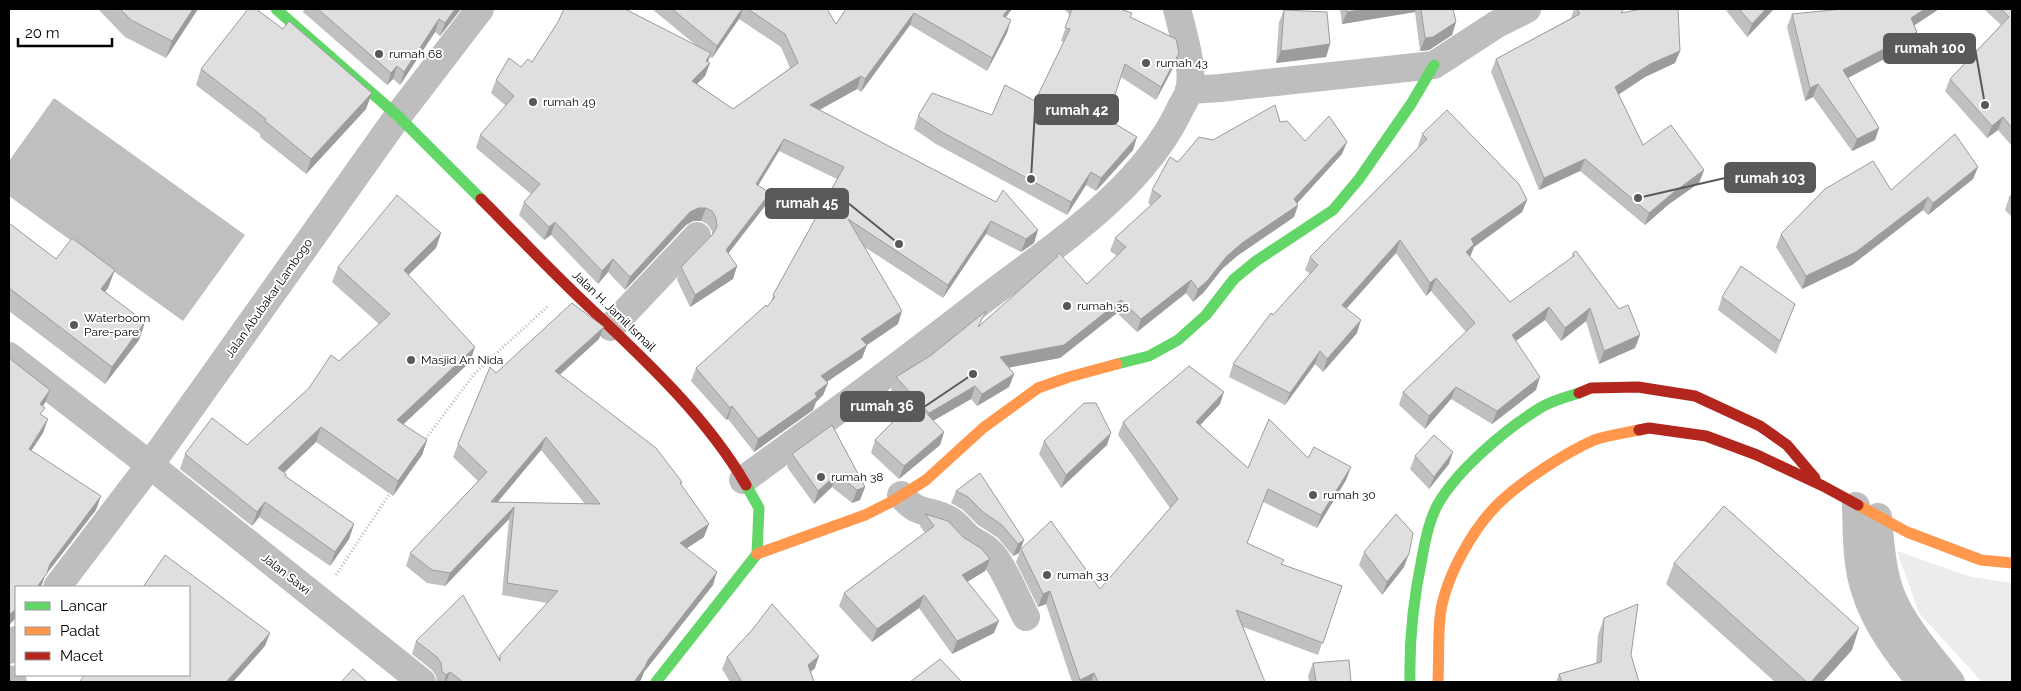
<svg xmlns="http://www.w3.org/2000/svg" width="2021" height="691" font-family="Raleway,sans-serif">
	<style>
		.green { fill: #ececec }
		.water { fill: #bfbfbf }
		.lines { fill: none; stroke-linecap: round; stroke-linejoin: round }
		.path { stroke: #b9b9b9; stroke-width: 3; stroke-dasharray: 1 2.5; stroke-linecap: butt }
		.street { stroke: #bebebe; stroke-width: 28 }
		.fast { stroke: #63d668; stroke-width: 11 }
		.slow { stroke: #ff974d; stroke-width: 11 }
		.jam { stroke: #b3261e; stroke-width: 11 }
		.wall { fill: #c0c0c0; fill-rule: evenodd }
		.shaded-wall { fill: #9c9c9c }
		.building { fill: #dfdfdf; stroke: #9c9c9c; fill-rule: evenodd }
		.poi-dot { fill: #595959; stroke: #fff; stroke-width: 2 }
		.labels { text-anchor: middle; dominant-baseline: central; stroke-width: 4; stroke-linejoin: round; paint-order: stroke }
		.poi-label { font-size: 12px; fill: #000; stroke: #fff; text-anchor: start }
		.street-label { font-size: 12px; fill: #000; stroke: #fff }
		.leader { fill: none; stroke: #595959; stroke-width: 2 }
		.callout-dot { fill: #595959; stroke: #fff; stroke-width: 2 }
		.callout { fill: #595959; stroke: #595959; stroke-width: 2 }
		.callout-label { font-size: 14px; text-anchor: middle; font-weight: bold; fill: #fff }
	</style>
	<rect width="100%" height="100%" fill="#fff"/>
	<!-- green -->
	<polygon class="green" points="1897,551 1971,577 2012,583 2012,682 1982,682 1919,613"/>
	<!-- water -->
	<polygon class="water" points="54,98 245,235 183,321 9,196 9,161"/>
	<g class="lines">
		<!-- path -->
		<g class="path">
			<polyline points="424,441 475,373 548,306"/>
			<polyline points="336,575 392,490"/>
		</g>
		<!-- street -->
		<g class="street">
			<polyline points="1189,90 1220,88 1434,65 1497,24 1527,9"/>
			<polyline points="611,327 697,236"/>
			<polyline points="9,356 150,465 422,682"/>
			<path d="M743,480C824,421 904,362 982,301C1052,247 1140,192 1179,111C1182,104 1187,98 1189,91C1195,70 1182,30 1177,9"/>
			<path d="M901,495C919,517 928,508 948,519C957,523 961,531 968,537C974,542 982,545 988,550C1002,561 1017,600 1026,617"/>
			<path d="M1856,506C1857,533 1856,563 1865,590C1875,624 1899,655 1921,682"/>
			<path d="M1878,517C1880,539 1881,561 1887,582C1895,616 1929,655 1951,682"/>
			<polyline points="57,587 150,465 398,116 480,9"/>
			<polyline points="9,650 16,640"/>
			<polyline points="9,679 13,682"/>
		</g>
		<!-- fast -->
		<g class="fast">
			<polyline points="276,9 398,116 481,199"/>
			<polyline points="1117,364 1149,356 1178,340 1206,315 1234,279 1256,261 1333,210 1359,179 1411,104 1434,65"/>
			<polyline points="656,682 757,554 759,508 746,485"/>
			<path d="M1410,682C1409,638 1413,601 1422,558C1425,540 1429,520 1438,504C1458,469 1506,429 1540,408C1551,401 1566,397 1579,393"/>
		</g>
		<!-- slow -->
		<g class="slow">
			<polyline points="1858,505 1907,532 1981,560 2012,563"/>
			<polyline points="757,554 865,515 891,502 926,480 983,428 1038,388 1069,377 1117,364"/>
			<path d="M1438,682C1439,661 1438,638 1440,617C1444,580 1472,529 1499,503C1522,481 1565,453 1594,440C1608,435 1625,433 1639,430"/>
		</g>
		<!-- jam -->
		<g class="jam">
			<path d="M481,199C516,234 550,270 586,304C643,358 707,417 746,485"/>
			<polyline points="1579,393 1591,388 1638,387 1695,396 1760,426 1787,445 1815,478"/>
			<polyline points="1639,430 1649,428 1706,436 1757,455 1823,486 1858,505"/>
		</g>
	</g>
	<!-- wall -->
	<g class="wall">
		<polygon points="98,9 198,9 166,58 125,37"/>
		<polygon points="304,9 461,9 440,36 435,32 400,85 393,79 387,85 303,12"/>
		<path d="M652,9H827L836,24L846,9L1006,17L1007,33L987,71L910,25L861,92L857,89L819,110L1038,230L1034,243L1021,252L986,234L943,298L863,246L898,324L867,345L862,358L827,382L828,383L823,395L816,402L813,410L754,452L728,419L726,420L691,381L696,368L767,307L771,302L773,295L837,179L779,151L758,186L765,206L728,253L737,266L733,279L690,307L677,280L681,267L712,235V231L707,224L701,221H693L686,225L625,290L608,272L598,284L551,235L544,240L519,215L524,202L531,194L476,148L480,135L506,106L491,93L496,80L521,67L532,62L697,46ZM739,19L781,47L790,68L733,109L697,84L705,76L710,63L708,62L710,57L712,58Z"/>
		<polygon points="1064,9 1120,9 1130,17 1179,53 1174,66 1156,100 1121,77 1107,119 1133,150 1096,191 1086,185 1067,215 936,144 914,129 918,116 992,115 1035,101 1064,42 1061,41 1070,15"/>
		<polygon points="1340,9 1453,9 1456,22 1452,35 1429,50 1420,51 1415,12 1342,24"/>
		<polygon points="1574,9 1622,9 1623,10 1622,12 1680,51 1675,63 1645,77 1618,95 1643,145 1704,170 1699,183 1669,204 1645,225 1580,171 1539,190 1491,72 1496,59 1571,18"/>
		<polygon points="1725,9 1774,9 1747,37"/>
		<polygon points="1939,9 1914,25 1917,32 1913,44 1848,78 1879,128 1875,140 1852,151 1813,97 1805,101 1787,27 1792,14"/>
		<polygon points="1984,9 2012,9 2012,146 1998,130 1987,138 1945,91 1950,79 2001,25"/>
		<polygon points="1284,10 1330,44 1326,57 1276,63 1279,22"/>
		<polygon points="283,29 366,109 306,174 260,137 260,134 196,85 201,69"/>
		<polygon points="1280,122 1305,141 1342,154 1297,203 1298,205 1294,217 1237,256 1222,269 1204,292 1193,302 1186,293 1137,332 1117,313 1060,358 1008,367 1014,374 1009,387 977,406 971,399 933,421 944,432 940,445 899,479 871,453 875,440 907,407 891,390 896,377 981,324 1055,259 1057,255 1087,284 1117,256 1110,251 1115,238 1151,205 1148,203 1152,190 1178,162 1213,140"/>
		<polygon points="1422,134 1527,200 1522,212 1474,247 1470,257 1510,302 1571,259 1573,253 1640,335 1635,348 1599,364 1586,321 1561,341 1545,320 1516,341 1536,390 1492,424 1451,399 1425,429 1399,405 1403,392 1466,332 1431,291 1426,296 1396,253 1346,309 1357,333 1323,372 1315,364 1285,405 1229,377 1233,364 1273,315 1310,274 1305,270 1310,257 1419,147 1418,146"/>
		<polygon points="1978,167 1973,179 1928,215 1923,210 1852,265 1802,289 1776,247 1781,234 1891,190"/>
		<polygon points="2012,194 2012,217 2005,210 2009,198"/>
		<polygon points="9,223 56,259 108,288 105,292 145,322 139,340 105,384 9,311"/>
		<polygon points="441,233 436,248 408,275 470,362 403,424 427,440 422,455 393,496 316,442 284,473 285,476 354,524 349,539 330,566 259,517 252,526 180,469 185,454 247,445 379,324 332,282 338,267"/>
		<polygon points="1722,297 1795,304 1776,354 1718,310"/>
		<path d="M599,339L560,375L682,482L681,485L704,537L686,548L713,585L644,672L639,682H437L436,676L432,670L412,654L416,641L499,659L500,655L547,603L502,595L509,519L445,586L427,583L406,566L410,553L478,481L453,457L458,444L496,373ZM541,450L585,504L497,502Z"/>
		<polygon points="1220,404 1200,425 1248,468 1308,458 1351,467 1346,480 1317,528 1263,502 1247,543 1282,565 1342,586 1318,655 1243,627 1265,682 1072,682 1046,604 1038,607 1016,562 1021,549 1100,589 1170,508 1118,435 1123,422"/>
		<polygon points="832,425 865,487 860,500 852,503 832,487 814,504 787,467 792,454"/>
		<polygon points="1044,441 1107,445 1061,488 1039,454"/>
		<polygon points="1415,456 1449,464 1429,489 1410,469"/>
		<polygon points="980,473 1024,540 1019,553 1013,556 998,538 978,525 963,510 951,503 956,491"/>
		<polygon points="925,514 963,537 990,559 985,571 967,582 994,633 952,654 919,608 872,642 839,606 844,593 925,533 920,526"/>
		<polygon points="1364,552 1404,567 1382,595 1359,565"/>
		<polygon points="1674,563 1852,650 1823,682 1775,682 1666,584"/>
		<polygon points="1604,618 1631,655 1639,682 1556,682 1559,674 1596,663 1598,635"/>
		<polygon points="727,657 815,668 811,672 814,682 730,682 722,669"/>
		<polygon points="1313,663 1351,682 1309,682 1308,676"/>
	</g>
	<!-- shaded-wall -->
	<g class="shaded-wall">
		<polygon points="193,9 198,9 166,58 172,41"/>
		<polygon points="455,9 461,9 440,36 445,23"/>
		<polygon points="742,9 743,9 739,19 712,58 717,46"/>
		<polygon points="1008,9 1012,9 998,28 1003,16"/>
		<polygon points="1365,9 1416,9 1415,12 1342,24 1347,12"/>
		<polygon points="1766,9 1774,9 1747,37 1752,24"/>
		<polygon points="1925,9 1939,9 1906,31 1911,18"/>
		<polygon points="914,13 910,25 861,92 865,79"/>
		<polygon points="439,19 435,32 400,85 404,72"/>
		<polygon points="1011,20 1007,33 987,71 992,58"/>
		<polygon points="1456,22 1452,35 1429,50 1420,51 1425,38"/>
		<polygon points="1917,32 1913,44 1838,83 1843,70"/>
		<polygon points="1330,44 1326,57 1276,63 1281,51"/>
		<polygon points="1680,51 1675,63 1645,77 1610,100 1615,87 1650,64"/>
		<polygon points="711,53 706,66 710,63 705,76 687,94 692,81"/>
		<polygon points="1179,53 1174,66 1156,100 1161,87"/>
		<polygon points="397,66 393,79 387,85 391,73"/>
		<polygon points="861,76 857,89 805,118 810,105"/>
		<polygon points="1818,84 1813,97 1805,101 1810,88"/>
		<polygon points="372,93 366,109 306,174 311,159"/>
		<polygon points="2003,117 1998,130 1987,138 1992,126"/>
		<polygon points="1879,128 1875,140 1852,151 1857,139"/>
		<polygon points="1137,137 1133,150 1096,191 1101,178"/>
		<polygon points="784,139 779,151 751,197 756,184"/>
		<polygon points="1347,142 1342,154 1292,209 1298,205 1294,217 1237,256 1222,269 1204,292 1193,302 1198,289 1226,257 1294,199"/>
		<polygon points="1585,159 1580,171 1539,190 1544,178"/>
		<polygon points="1978,167 1973,179 1928,215 1933,203"/>
		<polygon points="1704,170 1699,183 1669,204 1645,225 1649,213 1674,192"/>
		<polygon points="1091,172 1086,185 1067,215 1071,202"/>
		<polygon points="770,193 765,206 721,263 726,250"/>
		<polygon points="1928,197 1923,210 1852,265 1802,289 1806,276"/>
		<polygon points="1527,200 1522,212 1474,247 1470,257 1461,265 1471,239"/>
		<polygon points="698,208 706,208 701,221 693,221 686,225 625,290 630,277 690,212"/>
		<polygon points="991,221 986,234 943,298 948,285"/>
		<polygon points="555,222 551,235 544,240 549,227"/>
		<polygon points="1038,230 1034,243 1021,252 1026,239"/>
		<polygon points="441,233 436,248 398,285 404,270"/>
		<polygon points="1400,240 1396,253 1338,318 1342,305"/>
		<polygon points="613,259 608,272 598,284 602,271"/>
		<polygon points="737,266 733,279 690,307 695,295"/>
		<polygon points="115,270 108,288 94,306 101,289"/>
		<polygon points="1436,278 1431,291 1426,296 1430,283"/>
		<polygon points="1191,280 1186,293 1137,332 1141,319"/>
		<polygon points="1121,300 1117,313 1060,358 996,370 1000,357"/>
		<polygon points="1549,307 1545,320 1507,347 1512,335"/>
		<polygon points="1590,308 1586,321 1561,341 1565,328"/>
		<polygon points="902,311 898,324 867,345 862,358 816,389 821,376 861,339"/>
		<polygon points="1361,320 1357,333 1323,372 1327,359"/>
		<polygon points="145,322 139,340 105,384 112,367"/>
		<polygon points="604,327 599,339 550,383 555,371"/>
		<polygon points="1640,335 1635,348 1599,364 1604,351"/>
		<polygon points="475,347 470,362 392,435 397,420"/>
		<polygon points="1320,351 1315,364 1285,405 1290,393"/>
		<polygon points="1014,374 1009,387 977,406 982,394"/>
		<polygon points="1540,377 1536,390 1492,424 1497,411"/>
		<polygon points="828,383 823,395 816,402 813,410 754,452 758,439"/>
		<polygon points="975,386 971,399 924,426 929,413"/>
		<polygon points="1456,387 1451,399 1425,429 1429,416"/>
		<polygon points="50,390 45,403 35,418 40,404"/>
		<polygon points="1224,392 1220,404 1192,434 1196,422"/>
		<polygon points="732,406 728,419 726,420 730,408"/>
		<polygon points="48,419 43,433 24,462 29,449"/>
		<polygon points="321,427 316,442 273,483 278,468"/>
		<polygon points="944,432 940,445 899,479 904,466"/>
		<polygon points="1111,433 1107,445 1061,488 1066,475"/>
		<polygon points="546,437 541,450 487,515 491,502"/>
		<polygon points="427,440 422,455 393,496 398,481"/>
		<polygon points="1453,452 1449,464 1429,489 1434,477"/>
		<polygon points="1351,467 1346,480 1317,528 1321,515"/>
		<polygon points="837,474 832,487 814,504 818,491"/>
		<polygon points="865,487 860,500 852,503 857,490"/>
		<polygon points="101,496 96,510 45,576 41,587 37,587 50,564"/>
		<polygon points="265,502 259,517 252,526 257,512"/>
		<polygon points="514,507 509,519 445,586 450,573"/>
		<polygon points="354,524 349,539 330,566 335,552"/>
		<polygon points="709,524 704,537 675,556 680,543"/>
		<polygon points="1024,540 1019,553 1013,556 1018,544"/>
		<polygon points="1409,554 1404,567 1382,595 1387,582"/>
		<polygon points="990,559 985,571 957,588 962,575"/>
		<polygon points="717,572 713,585 644,672 641,680 639,682 634,682 648,660"/>
		<polygon points="1050,591 1046,604 1038,607 1043,594"/>
		<polygon points="924,595 919,608 872,642 877,629"/>
		<polygon points="16,609 16,618 9,625 9,615"/>
		<polygon points="999,621 994,633 952,654 957,641"/>
		<polygon points="1859,628 1852,650 1823,682 1811,682"/>
		<polygon points="270,633 265,646 233,682 226,682"/>
		<polygon points="819,656 815,668 803,677 808,665"/>
		<polygon points="450,672 446,682 444,682 446,675"/>
		<polygon points="1094,673 1091,682 1080,682 1080,680"/>
	</g>
	<!-- building -->
	<g class="building">
		<polygon points="120,9 193,9 172,41 131,20"/>
		<polygon points="248,9 256,9 283,29 289,21 372,93 311,159 265,121 266,119 201,69"/>
		<polygon points="318,9 455,9 445,23 439,19 404,72 397,66 391,73"/>
		<polygon points="564,9 625,9 711,53 706,61 710,63 692,81 733,109 798,63 785,34 748,9 827,9 836,24 846,9 1008,9 1003,16 1011,20 992,58 914,13 865,79 861,76 810,105 996,202 1003,190 1038,230 1026,239 991,221 948,285 848,219 902,311 861,339 867,345 821,376 828,383 815,393 817,397 758,439 732,406 730,408 696,368 766,305 767,307 775,297 773,295 844,167 784,139 756,184 770,193 726,250 737,266 695,295 681,267 713,234 717,227 716,218 712,211 706,208 698,208 690,212 630,277 613,259 602,271 555,222 549,227 524,202 540,184 480,135 514,96 496,80 509,58 521,67 528,59 532,62 558,22"/>
		<polygon points="672,9 742,9 717,46"/>
		<polygon points="1072,9 1120,9 1132,13 1130,17 1176,39 1179,53 1161,87 1125,64 1107,119 1137,137 1101,178 1091,172 1071,202 940,131 918,116 932,93 992,115 1005,85 1035,101 1070,29 1065,28"/>
		<polygon points="1346,9 1365,9 1347,12"/>
		<polygon points="1421,9 1453,9 1456,22 1433,37 1425,38"/>
		<polygon points="1577,9 1622,9 1623,10 1621,13 1642,9 1678,9 1680,51 1650,64 1615,87 1643,145 1671,125 1704,170 1674,192 1649,213 1585,159 1544,178 1496,59 1580,14"/>
		<polygon points="1739,9 1766,9 1752,24"/>
		<polygon points="1843,9 1925,9 1911,18 1917,32 1843,70 1879,128 1857,139 1818,84 1810,88 1792,14"/>
		<polygon points="2001,9 2012,9 2012,128 2003,117 1992,126 1950,79 2009,17"/>
		<polygon points="1284,10 1327,12 1330,44 1281,51"/>
		<polygon points="1275,105 1280,122 1287,121 1305,141 1329,116 1347,142 1294,199 1298,205 1242,243 1226,257 1208,280 1198,289 1191,280 1141,319 1121,300 1064,345 1000,357 1014,374 982,394 975,386 929,413 896,377 930,356 986,311 978,327 1058,256 1057,255 1059,253 1087,284 1126,247 1115,238 1161,196 1152,190 1170,157 1178,162 1199,137 1213,140"/>
		<polygon points="1447,110 1519,184 1527,200 1471,239 1474,244 1466,252 1510,302 1574,256 1573,253 1576,251 1619,309 1628,305 1640,335 1604,351 1590,308 1565,328 1549,307 1512,335 1540,377 1497,411 1456,387 1429,416 1403,392 1475,323 1436,278 1430,283 1400,240 1342,305 1361,320 1327,359 1320,351 1290,393 1233,364 1271,313 1273,315 1318,265 1310,257 1427,139 1422,134"/>
		<polygon points="1955,134 1978,167 1933,203 1928,197 1856,252 1806,276 1781,234 1825,189 1873,161 1891,190"/>
		<polygon points="2012,194 2012,200 2009,198"/>
		<polygon points="397,195 441,233 404,270 475,347 397,420 427,440 398,481 321,427 278,468 286,474 285,476 354,524 335,552 265,502 257,512 185,454 212,418 247,445 309,388 331,355 339,361 390,314 338,267"/>
		<polygon points="9,223 56,259 72,238 115,270 101,289 145,322 112,367 9,288"/>
		<polygon points="1741,266 1795,304 1780,341 1722,297"/>
		<path d="M572,303L604,327L555,371L656,448L682,482L680,483L709,524L680,543L717,572L648,660L645,667L634,682H463L450,672L446,675L442,671L441,663L437,657L416,641L463,595L500,661V655L558,591L507,583L514,507L450,573L432,570L410,553L487,472L458,444L490,367L496,373ZM546,437L600,504L491,502Z"/>
		<polygon points="9,358 50,390 40,404 45,408 40,414 48,419 29,449 101,496 50,564 47,573 37,587 16,587 16,609 9,615"/>
		<polygon points="1189,366 1224,392 1196,422 1248,468 1269,419 1308,458 1314,447 1351,467 1321,515 1268,489 1247,543 1284,560 1281,564 1342,586 1323,643 1236,610 1265,682 1098,682 1094,673 1080,680 1050,591 1043,594 1021,549 1051,521 1100,589 1178,499 1123,422"/>
		<polygon points="914,400 944,432 904,466 875,440"/>
		<polygon points="1084,403 1096,403 1111,433 1066,475 1044,441"/>
		<polygon points="832,425 865,487 857,490 837,474 818,491 792,454"/>
		<polygon points="1434,435 1453,452 1434,477 1415,456"/>
		<polygon points="980,473 1024,540 1018,544 1002,525 983,512 968,497 956,491"/>
		<polygon points="1724,506 1859,628 1811,682 1807,682 1674,563"/>
		<polygon points="925,514 948,521 963,537 982,549 990,559 962,575 999,621 957,641 924,595 877,629 844,593 934,526"/>
		<polygon points="1396,514 1413,533 1409,554 1387,582 1364,552"/>
		<polygon points="165,555 270,633 226,682 79,682 85,675 189,675 189,587 143,587"/>
		<polygon points="772,604 819,656 808,665 814,682 742,682 727,657 752,630"/>
		<polygon points="1638,604 1631,655 1639,682 1562,682 1559,674 1601,662 1604,618"/>
		<polygon points="940,659 962,682 910,682"/>
		<polygon points="1349,660 1351,682 1316,682 1313,663"/>
		<polygon points="353,669 367,682 341,682"/>
	</g>
	<!-- markers -->
	<g class="poi-dot">
		<circle cx="379" cy="54" r="5"/>
		<circle cx="1146" cy="63" r="5"/>
		<circle cx="533" cy="102" r="5"/>
		<circle cx="1067" cy="306" r="5"/>
		<circle cx="74" cy="325" r="5"/>
		<circle cx="411" cy="360" r="5"/>
		<circle cx="821" cy="477" r="5"/>
		<circle cx="1313" cy="495" r="5"/>
		<circle cx="1047" cy="575" r="5"/>
	</g>
	<g class="labels">
		<!-- poi labels -->
		<g class="poi-label">
			<text x="389" y="54">rumah 68</text>
			<text x="1156" y="63">rumah 43</text>
			<text x="543" y="102">rumah 49</text>
			<text x="1077" y="306">rumah 35</text>
			<text x="84" y="318">Waterboom<tspan x="84" dy="14">Pare-pare</tspan></text>
			<text x="421" y="360">Masjid An Nida</text>
			<text x="831" y="477">rumah 38</text>
			<text x="1323" y="495">rumah 30</text>
			<text x="1057" y="575">rumah 33</text>
		</g>
		<!-- street labels -->
		<g class="street-label">
			<text transform="translate(269 298) rotate(-55)">Jalan Abubakar Lambogo</text>
			<text transform="translate(614 311) rotate(44)">Jalan H. Jamil Ismail</text>
			<text transform="translate(286 574) rotate(38)">Jalan Sawi</text>
		</g>
	</g>
	<!-- callouts -->
	<path class="leader" d="M1985 105L1975 48M1031 179L1035 110M1638 198L1725 178M899 244L848 203M973 374L924 407"/>
	<g class="callout-dot">
		<circle cx="1985" cy="105" r="5"/>
		<circle cx="1031" cy="179" r="5"/>
		<circle cx="1638" cy="198" r="5"/>
		<circle cx="899" cy="244" r="5"/>
		<circle cx="973" cy="374" r="5"/>
	</g>
	<g class="callout">
		<rect x="1884" y="34" width="91" height="29" rx="5"/>
		<rect x="1035" y="95" width="83" height="29" rx="5"/>
		<rect x="1725" y="163" width="90" height="29" rx="5"/>
		<rect x="766" y="189" width="82" height="29" rx="5"/>
		<rect x="841" y="392" width="83" height="29" rx="5"/>
	</g>
	<g class="callout-label">
		<text x="1930" y="53">rumah 100</text>
		<text x="1077" y="115">rumah 42</text>
		<text x="1770" y="183">rumah 103</text>
		<text x="807" y="208">rumah 45</text>
		<text x="882" y="411">rumah 36</text>
	</g>
	<!-- border -->
	<rect width="2021" height="691" fill="none" stroke="#000000" stroke-width="20"/>
	<!-- legend -->
	<rect x="15" y="586" width="175" height="90" fill="#ffffff" stroke="#999999"/>
	<rect x="25" y="602" width="25" height="8" fill="#63d668" stroke="#999999"/>
	<text x="60" y="611" font-size="15" fill="#000000">Lancar</text>
	<rect x="25" y="627" width="25" height="8" fill="#ff974d" stroke="#999999"/>
	<text x="60" y="636" font-size="15" fill="#000000">Padat</text>
	<rect x="25" y="652" width="25" height="8" fill="#b3261e" stroke="#999999"/>
	<text x="60" y="661" font-size="15" fill="#000000">Macet</text>
	<!-- scale -->
	<path d="M18 38v8h94v-8" fill="none" stroke="#000000" stroke-width="2.5"/>
	<text x="25" y="38" font-size="15" fill="#000000" stroke="#ffffff" stroke-width="4" paint-order="stroke">20 m</text>
</svg>
